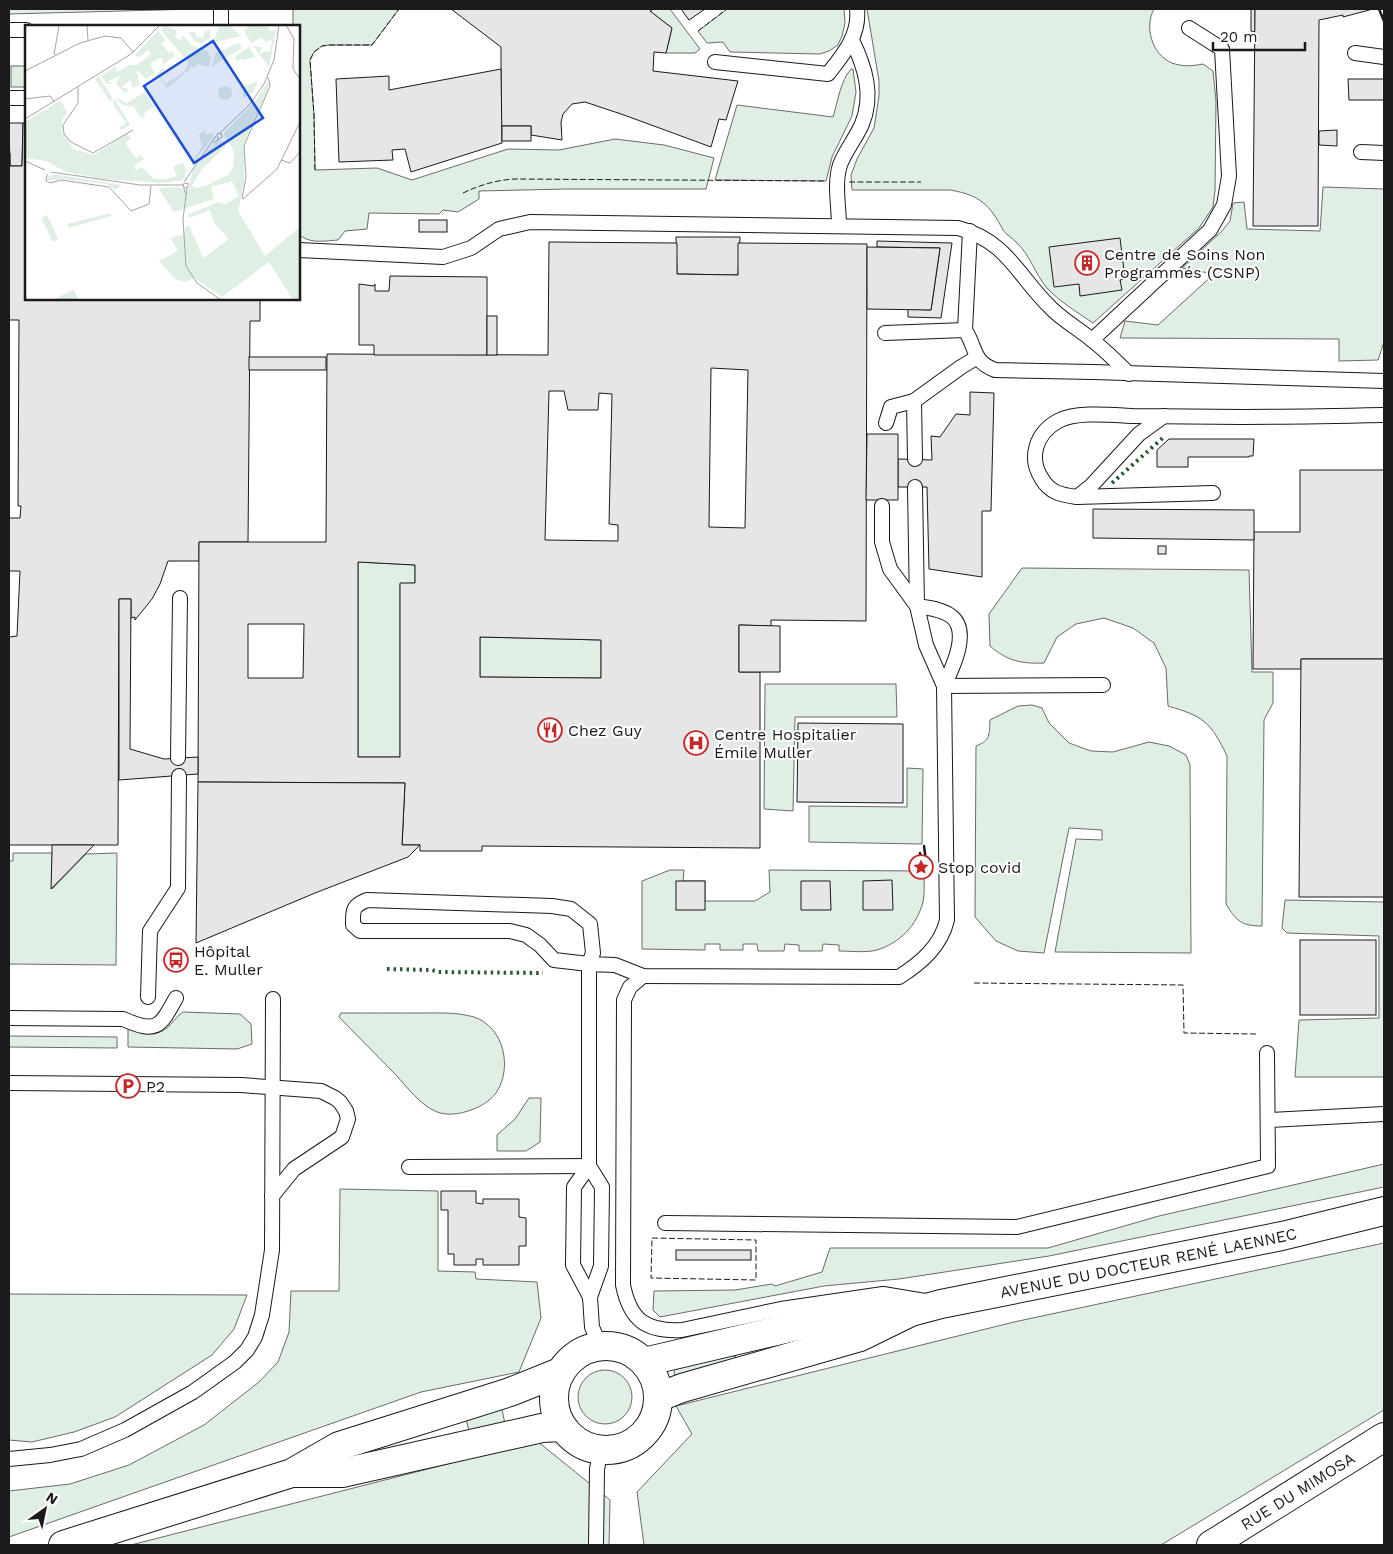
<svg xmlns="http://www.w3.org/2000/svg" width="1393" height="1554" font-family="'Work Sans',sans-serif">
	<style>
		.green { fill: #e0efe3; stroke: #6a6a6a }
		.building { fill: #e6e6e6; stroke: #1a1a1a; fill-rule: evenodd }
		.lines { fill: none; stroke-linecap: round; stroke-linejoin: round }
		.lane-casing { stroke: #1a1a1a; stroke-width: 16 }
		.street-casing { stroke: #1a1a1a; stroke-width: 30 }
		.secondary-casing { stroke: #1a1a1a; stroke-width: 30 }
		.lane { stroke: #fff; stroke-width: 14 }
		.street { stroke: #fff; stroke-width: 28 }
		.secondary { stroke: #fff; stroke-width: 28 }
		.hedge { stroke: #2b5a34; stroke-width: 4; stroke-dasharray: 2.5 4; stroke-linecap: butt }
		.fence { stroke: #1a1a1a; stroke-width: 1; stroke-dasharray: 6 2.5; stroke-linecap: butt }
		.wall { stroke: #1a1a1a; stroke-width: 2.5 }
		.labels { text-anchor: middle; dominant-baseline: central; stroke-width: 4; stroke-linejoin: round; paint-order: stroke }
		.poi-label { font-size: 16px; fill: #1a1a1a; stroke: #fff; text-anchor: start }
		.street-label { font-size: 16px; fill: #1a1a1a; stroke: #fff }
		.inset-road { fill: none; stroke: #a3a3a3; stroke-width: 1 }
		.view { fill: #1d4ed8; fill-opacity: 0.15; stroke: #1d4ed8; stroke-width: 2.5 }
		.inset-edge { fill: none; stroke: #1a1a1a; stroke-width: 2.5 }
	</style>
	<rect width="100%" height="100%" fill="#fff"/>
	<!-- green -->
	<g class="green">
		<polygon points="9,9 196,9 9,14"/>
		<path d="M293,9H399L372,45H329L322,46L314,52L310,60L314,115L315,170L377,168L412,180L508,149L559,150L615,139L664,145L714,158L706,189H566L479,191V199L458,212L443,210L439,214L369,213L367,229L345,231L338,240C325,241 308,244 299,234V26H293Z"/>
		<polygon points="653,9 670,9 700,49 695,53 666,53 672,28 650,11"/>
		<polygon points="727,9 844,9 845,23 842,36 838,45 829,51 820,54 730,52 723,42 707,43 698,31"/>
		<path d="M867,9H1154C1144,27 1152,55 1172,63C1183,67 1192,66 1203,64L1213,71L1216,101L1215,190L1213,207L1199,228L1093,323C1077,312 1060,302 1047,288C1035,274 1030,255 1017,243C1013,238 1006,235 1003,230C990,205 980,195 950,190H852L851,175L857,159L874,128L879,96V81Z"/>
		<rect x="11" y="66" width="15" height="21"/>
		<path d="M851,69H853L856,92L852,116L832,157L826,181L715,180L737,105L833,117C838,101 840,82 851,69Z"/>
		<polygon points="1323,187 1384,189 1384,342 1378,360 1339,361 1339,339 1120,338 1125,321 1158,325 1214,274 1182,268 1221,232 1230,221 1233,203 1244,202 1247,229 1320,231"/>
		<polygon points="358,562 415,565 415,583 400,584 400,757 358,757"/>
		<path d="M1022,568L1249,570L1252,672H1273V703L1264,720L1262,926C1242,926 1236,921 1226,904L1227,756C1211,722 1203,716 1168,706L1166,668L1154,643L1133,628L1104,618L1076,624L1057,637L1044,663C1022,664 1007,661 990,646L989,614Z"/>
		<polygon points="480,637 601,640 601,678 480,677"/>
		<polygon points="765,684 896,684 897,717 795,717 793,811 764,809"/>
		<path d="M1032,705L1042,708L1049,723L1069,743L1091,751L1113,752L1149,742L1169,746L1186,755L1190,765L1191,953L1055,952L1076,839L1102,840V830L1069,828L1044,953L1018,951L996,941L975,917L976,746C991,740 989,735 990,720L1018,706Z"/>
		<polygon points="907,768 923,769 922,844 809,842 809,806 907,807"/>
		<polygon points="13,853 52,853 52,889 86,854 117,853 116,965 9,964 9,861 13,861"/>
		<path d="M670,870H684L683,881H705V901H755L770,892L769,870L924,871C924,881 925,892 923,902C917,925 900,943 877,950C866,953 850,951 839,951V945L823,944L822,951H799V945L785,944L784,951H758L757,944H743V950H720V944H705V950L642,949V881Z"/>
		<polygon points="1285,900 1384,902 1384,1077 1295,1077 1299,1020 1379,1018 1379,936 1287,933 1282,928"/>
		<path d="M183,1012L240,1014L251,1024L252,1044L237,1049L128,1047V1028C142,1033 157,1038 169,1026C174,1021 177,1016 183,1012Z"/>
		<path d="M341,1013C367,1013 394,1013 421,1013C438,1013 457,1012 474,1017C504,1027 513,1068 496,1093C490,1101 480,1107 471,1110C460,1114 448,1116 437,1112C420,1105 407,1087 395,1074C376,1055 358,1036 339,1017Z"/>
		<polygon points="9,1036 117,1037 117,1048 9,1047"/>
		<polygon points="529,1098 541,1098 540,1142 526,1151 497,1151 497,1135 515,1119"/>
		<polygon points="1384,1164 1384,1187 1049,1256 899,1279 824,1286 660,1317 653,1310 654,1291 735,1290 772,1284 775,1286 822,1272 830,1248 1048,1248 1159,1216"/>
		<polygon points="340,1189 438,1191 438,1271 475,1272 476,1279 537,1282 541,1318 519,1372 421,1392 9,1537 9,1491 70,1484 129,1465 204,1425 259,1382 278,1362 289,1332 291,1291 339,1291"/>
		<polygon points="1384,1243 1384,1410 1161,1545 644,1545 637,1492 692,1434 676,1406 1014,1322"/>
		<polygon points="9,1294 247,1295 234,1329 212,1355 115,1417 74,1432 32,1442 9,1440"/>
		<polygon points="731,1355 736,1357 735,1360 675,1378 674,1370"/>
		<circle cx="605" cy="1397" r="27"/>
		<polygon points="502,1409 505,1424 469,1432 466,1418"/>
		<polygon points="537,1441 610,1500 609,1545 131,1545"/>
	</g>
	<!-- building -->
	<g class="building">
		<polygon points="451,9 653,9 650,11 672,28 666,53 654,52 653,71 738,81 726,120 719,119 711,147 624,115 585,102 572,104 563,114 561,122 562,140 531,135 531,126 501,126 501,47"/>
		<polygon points="681,9 705,9 689,20"/>
		<polygon points="1251,9 1255,9 1255,32 1251,31"/>
		<polygon points="1255,9 1373,9 1343,17 1343,15 1319,20 1318,226 1253,226"/>
		<polygon points="501,69 502,143 411,172 405,149 392,150 393,160 339,162 336,79 389,76 389,90"/>
		<polygon points="1348,79 1384,79 1384,100 1349,100"/>
		<polygon points="9,123 23,123 22,166 10,166"/>
		<polygon points="23,123 26,123 26,299 260,299 260,321 250,321 248,542 199,542 199,561 168,561 160,584 152,599 135,620 135,617 131,618 131,599 119,599 118,845 9,845 9,637 17,636 20,571 9,571 9,518 20,518 21,506 18,506 19,320 9,320 9,153 10,153 10,166 22,166"/>
		<rect x="502" y="126" width="29" height="15"/>
		<polygon points="1337,130 1337,146 1319,145 1319,131"/>
		<rect x="419" y="220" width="28" height="12"/>
		<polygon points="676,237 740,237 738,275 677,274"/>
		<polygon points="1120,238 1125,279 1120,280 1122,290 1080,296 1079,284 1054,287 1049,247"/>
		<polygon points="877,241 952,243 941,318 908,317 908,309 931,310 940,248 877,247"/>
		<path d="M549,242L677,243V274L738,275V243L867,244L866,621L771,620V626L739,625V672H760V848L482,846V851H420V845H402L405,783L198,782L199,542H326L327,354L548,355ZM711,368L748,370L745,528L709,527ZM549,391H564L568,410H598L599,393L612,394L609,524L618,525V541L545,540ZM358,562L415,565V583H400V757H358ZM248,624H304L303,678H248ZM480,637L601,640V678L480,677Z"/>
		<polygon points="867,247 940,248 931,310 867,309"/>
		<polygon points="390,276 487,277 487,355 374,355 374,345 359,345 359,284 374,286 375,284 375,291 389,291"/>
		<rect x="487" y="316" width="10" height="39"/>
		<rect x="249" y="357" width="77" height="13"/>
		<polygon points="970,392 994,393 991,511 982,511 982,577 929,569 927,487 898,487 898,459 932,460 931,436 940,437 956,414 970,415"/>
		<polygon points="867,434 898,434 898,500 866,500"/>
		<polygon points="1169,439 1254,439 1253,456 1249,456 1249,457 1188,457 1188,467 1157,467 1157,450"/>
		<polygon points="1300,470 1384,470 1384,659 1301,659 1301,669 1253,669 1254,532 1300,532"/>
		<polygon points="1093,509 1254,510 1254,540 1093,538"/>
		<rect x="1158" y="546" width="8" height="8"/>
		<polygon points="119,599 131,599 130,749 164,759 198,757 198,774 119,780"/>
		<polygon points="739,625 780,626 780,672 739,672"/>
		<polygon points="1301,659 1384,659 1384,897 1299,897"/>
		<polygon points="798,723 903,724 903,803 797,802"/>
		<polygon points="198,782 405,783 402,845 420,845 408,857 315,893 196,943"/>
		<polygon points="52,845 94,845 51,889 52,853"/>
		<polygon points="892,880 893,910 863,910 863,881"/>
		<rect x="676" y="881" width="29" height="29"/>
		<polygon points="801,881 830,881 831,910 801,910"/>
		<rect x="1300" y="940" width="76" height="75"/>
		<polygon points="441,1191 476,1191 476,1203 483,1204 483,1199 519,1199 519,1217 526,1218 526,1246 519,1246 519,1265 483,1265 483,1259 476,1259 476,1265 454,1265 454,1254 448,1254 448,1210 441,1210"/>
		<rect x="676" y="1250" width="75" height="10"/>
	</g>
	<g class="lines">
		<!-- lane casing -->
		<g class="lane-casing">
			<g id="lane">
				<polyline points="221,9 221,26"/>
				<polyline points="9,30 26,30"/>
				<polyline points="1355,53 1384,57"/>
				<path d="M715,62L828,74C843,55 860,35 857,9"/>
				<polyline points="9,98 26,98"/>
				<polyline points="1361,152 1384,153"/>
				<path d="M839,226C839,207 834,183 840,165C845,151 856,138 862,124C874,95 865,67 852,40"/>
				<path d="M970,231L965,330C977,349 972,361 995,370L1093,372L1384,381"/>
				<path d="M299,250L443,257L471,248L499,229L530,222L958,228C1008,241 1018,277 1052,309C1064,321 1079,329 1092,340C1105,350 1117,362 1129,374"/>
				<polyline points="885,333 965,330"/>
				<polyline points="1092,340 1210,230 1224,205 1229,176 1222,49 1189,28"/>
				<polyline points="886,423 891,407 914,401"/>
				<polyline points="915,459 914,401 961,367 976,358"/>
				<path d="M1213,493L1077,497C1062,495 1050,493 1042,479C1028,458 1036,433 1058,421C1076,411 1112,415 1133,416C1170,416 1207,417 1243,417C1290,417 1337,416 1384,415"/>
				<polyline points="1077,497 1091,486 1139,434 1164,416"/>
				<path d="M882,506V542L890,569L917,606C928,608 942,609 951,616C971,631 952,669 944,686L1103,685"/>
				<polyline points="178,758 180,598"/>
				<path d="M643,976L630,987L624,1000L623,1285C630,1320 646,1332 682,1330L781,1309L883,1294L925,1301"/>
				<polyline points="148,997 150,931 178,888 179,776"/>
				<path d="M9,1018L123,1019C157,1034 160,1027 176,998"/>
				<polyline points="9,1083 241,1085 321,1091 335,1098 340,1102 346,1111 348,1119 342,1137 294,1169 272,1196"/>
				<polyline points="1268,1120 1384,1114"/>
				<polyline points="589,1166 574,1187 573,1265 590,1297"/>
				<polyline points="409,1167 589,1166"/>
				<polyline points="665,1223 1017,1227 1268,1166 1267,1053"/>
				<path d="M600,1346L592,1327L590,1297L601,1266L602,1187L589,1166V964L593,953L590,924L571,909L552,906L367,900C352,906 353,910 353,925L360,931H510L526,935L540,945L554,960L589,964L615,965L643,976L899,977C921,963 941,946 947,920L944,686L926,645L917,606L915,487"/>
				<polyline points="9,1459 50,1455 81,1449 125,1430 193,1392 235,1362 247,1350 255,1337 262,1315 272,1250 273,999"/>
				<polyline points="596,1545 597,1469 601,1450"/>
			</g>
		</g>
		<!-- street casing -->
		<g class="street-casing">
			<g id="street">
				<path id="s1" d="M1211,1545L1384,1437"/>
			</g>
		</g>
		<!-- secondary casing -->
		<g class="secondary-casing">
			<g id="secondary">
				<circle cx="606" cy="1398" r="52"/>
				<polyline points="644,1362 853,1313 902,1312"/>
				<path id="s2" d="M659,1397L682,1388L860,1337L911,1312L941,1304L1282,1236L1384,1211"/>
				<polyline points="293,1473 342,1473 542,1428 562,1427"/>
				<polyline points="63,1545 292,1473 339,1446 510,1392 560,1372"/>
			</g>
		</g>
		<!-- lane -->
		<use href="#lane" class="lane"/>
		<!-- street -->
		<use href="#street" class="street"/>
		<!-- secondary -->
		<use href="#secondary" class="secondary"/>
		<!-- hedge -->
		<g class="hedge">
			<polyline points="1112,483 1165,436"/>
			<polyline points="387,969 432,970 438,972 543,973"/>
		</g>
		<!-- fence -->
		<g class="fence">
			<polyline points="698,31 727,9"/>
			<polyline points="315,170 314,115 310,60 314,52 322,46 329,45 372,45 399,9"/>
			<polyline points="849,182 921,182"/>
			<path d="M463,193C480,185 496,180 515,179L826,181"/>
			<polyline points="974,983 1183,985 1184,1033 1257,1034"/>
			<polygon points="652,1238 756,1240 756,1280 651,1278"/>
		</g>
		<!-- wall -->
		<g class="wall">
			<polyline points="1379,9 1384,21"/>
			<polyline points="924,846 926,861"/>
			<polyline points="917,875 921,865 920,853"/>
		</g>
	</g>
	<!-- icons -->
	<defs>
		<g id="building-ring" transform="scale(1.25)"><circle r="9.5" fill="#fff" stroke="#c62828" stroke-width="1.5"/><path d="M-4-6H4V6H1V3H-1V6H-4ZM-2.5-4.3h1.7v1.8h-1.7ZM.8-4.3h1.7v1.8H.8ZM-2.5-1h1.7V.8h-1.7ZM.8-1h1.7V.8H.8Z" fill="#c62828"/></g>
		<g id="restaurant-ring" transform="scale(1.25)"><circle r="9.5" fill="#fff" stroke="#c62828" stroke-width="1.5"/><path d="M-5-6h1v4h1v-4h1v4h1v-4h1v5L-1.5 .5V6h-2V.5L-5-1ZM5-6V6H3V1.5H1.5Q1.5-4 5-6Z" fill="#c62828"/></g>
		<g id="hospital-ring" transform="scale(1.25)"><circle r="9.5" fill="#fff" stroke="#c62828" stroke-width="1.5"/><path d="M-5-5h3v3.5h4V-5h3V5h-3V1.5h-4V5h-3Z" fill="#c62828"/></g>
		<g id="sight-ring" transform="scale(1.25)"><circle r="9.5" fill="#fff" stroke="#c62828" stroke-width="1.5"/><path d="M0-6L1.8-2.2L6-1.7L2.9 1.2L3.7 5.4L0 3.3L-3.7 5.4L-2.9 1.2L-6-1.7L-1.8-2.2Z" fill="#c62828"/></g>
		<g id="bus-ring" transform="scale(1.25)"><circle r="9.5" fill="#fff" stroke="#c62828" stroke-width="1.5"/><path d="M-5-6H5V4H4V6H2V4H-2V6H-4V4H-5ZM-3.5-4V0h7V-4ZM-3.5 1.2v1.5H-2V1.2ZM2 1.2v1.5H3.5V1.2Z" fill="#c62828"/></g>
		<g id="parking-ring" transform="scale(1.25)"><circle r="9.5" fill="#fff" stroke="#c62828" stroke-width="1.5"/><path d="M-3.5-5.5H1a3.5 3.5 0 0 1 0 7H-1V5.5H-3.5ZM-1-3.4V-.6H.8a1.4 1.4 0 0 0 0-2.8Z" fill="#c62828"/></g>
	</defs>
	<g fill-rule="evenodd">
		<use href="#building-ring" x="1087" y="263"/>
		<use href="#restaurant-ring" x="550" y="730"/>
		<use href="#hospital-ring" x="696" y="743"/>
		<use href="#sight-ring" x="921" y="867"/>
		<use href="#bus-ring" x="176" y="960"/>
		<use href="#parking-ring" x="128" y="1086"/>
	</g>
	<g class="labels">
		<!-- poi labels -->
		<g class="poi-label">
			<text x="1104" y="254">Centre de Soins Non<tspan x="1104" dy="18">Programmés (CSNP)</tspan></text>
			<text x="568" y="730">Chez Guy</text>
			<text x="714" y="734">Centre Hospitalier<tspan x="714" dy="18">Émile Muller</tspan></text>
			<text x="938" y="867">Stop covid</text>
			<text x="194" y="951">Hôpital<tspan x="194" dy="18">E. Muller</tspan></text>
			<text x="146" y="1086">P2</text>
		</g>
		<!-- street labels -->
		<g class="street-label">
			<text stroke="none"><textPath href="#s2" startOffset="509">AVENUE DU DOCTEUR RENÉ LAENNEC</textPath></text>
			<text stroke="none"><textPath href="#s1" startOffset="102">RUE DU MIMOSA</textPath></text>
		</g>
	</g>
	<!-- overview -->
	<g transform="translate(25 25)">
		<rect width="275" height="275" fill="#fff"/>
		<path d="M139,0L152,6L150,13L156,15L158,10L166,20L182,26L186,32L184,42L174,39L168,43L136,5ZM198,0H204L216,11L188,18L194,2ZM225,0L243,2L245,6L251,5L244,42L228,21L237,22L235,28L245,26L247,15L238,17L240,15L236,13L226,18L219,6ZM185,5V13L177,18L170,17L165,10L164,7H170L171,12H178L180,6ZM133,6L141,15L136,18L145,29L147,25L150,31L138,39L137,32L125,39L130,48L121,54L112,45L114,60L107,63L106,55L96,62L105,64L100,68L91,59L95,50L83,57L89,59H82L76,51L90,42L92,47L104,40H112L126,29L123,25L113,33L110,30ZM214,18L217,23L186,42L191,28ZM224,22L230,32L219,35L216,33L212,37L210,31ZM164,37L166,43L142,63L134,52H130L138,43H143H139L136,54L141,59L160,46ZM74,52L87,72L86,78L70,54ZM244,55L242,66L219,119V159L213,186L240,231L275,202V275H268L244,237L197,272L170,253L160,257L150,254L134,236L153,226L145,213L159,209L160,202L164,200L178,233L204,214L189,198L185,185L164,193L162,190L193,177L200,179L214,171L207,156L186,162L189,174L149,187L133,163L154,162L163,167L168,144L192,115L198,116L201,121L178,143L167,160L170,163L180,161L203,150L208,142L209,126L198,109L230,76ZM233,56L228,67L218,73V63L212,64ZM193 68a7 7 0 1 1 14 0a7 7 0 1 1-14 0ZM120,67L129,82L121,86L117,94L109,82L97,80L91,72L101,78ZM89,73L105,100L96,105L94,103L101,98L89,81ZM36,75L42,88L37,95V107L48,124L69,130L102,108L106,114L100,118L111,133L116,130L119,134L109,141L111,145L117,142L129,154H141L152,151L148,142L158,137L161,146L158,155L137,158L79,154L41,147L21,136L0,133V97ZM179,106L182,110L187,107L189,112L165,141L177,121L174,109ZM29,149L97,160L90,165L81,159L36,154L23,156L22,152ZM85,188L86,191L44,203L42,199ZM22,190L33,214L28,217L16,193ZM49,264L53,275H28L30,274Z" fill="#e0efe3"/>
		<path class="inset-road" d="M62,0L63,15M261,0L269,14L268,44L275,54M29,30L34,0M0,46L55,18L80,11L96,13L108,27M53,61V78L38,100L39,109L46,117L68,128L108,105M0,74L25,71L29,76M0,94L106,29L135,0M195,108L225,79L239,59L249,35L254,0M188,118L197,112L196,108L192,109L193,114M256,135L265,138L275,127M0,136L20,145M26,147L115,160H158M22,149L21,156L25,158L36,155L84,162L106,186L124,179L126,161M159,157L191,111M159,163L163,162V158L158,159L160,168M162,163L158,194L161,241L172,258L196,275M217,174L221,152L219,121L245,61L243,52M218,174L252,144L275,97"/>
		<path class="view" d="M188,16L238,93L169,138L119,61Z"/>
		<rect width="275" height="275" class="inset-edge"/>
	</g>
	<!-- border -->
	<rect width="1393" height="1554" fill="none" stroke="#1a1a1a" stroke-width="20"/>
	<!-- north arrow -->
	<g transform="translate(45 1509) rotate(33)" stroke="#ffffff" stroke-width="4" paint-order="stroke">
	<path d="M0-4L9 19L0 12L-9 19Z" fill="#1a1a1a"/>
	<text y="-8" font-size="14" font-weight="bold" text-anchor="middle" fill="#1a1a1a">N</text>
	</g>
	<!-- scale -->
	<path d="M1213 42v8h92v-8" fill="none" stroke="#1a1a1a" stroke-width="2.5"/>
	<text x="1220" y="42" font-size="15" fill="#1a1a1a" stroke="#ffffff" stroke-width="4" paint-order="stroke">20 m</text>
</svg>
